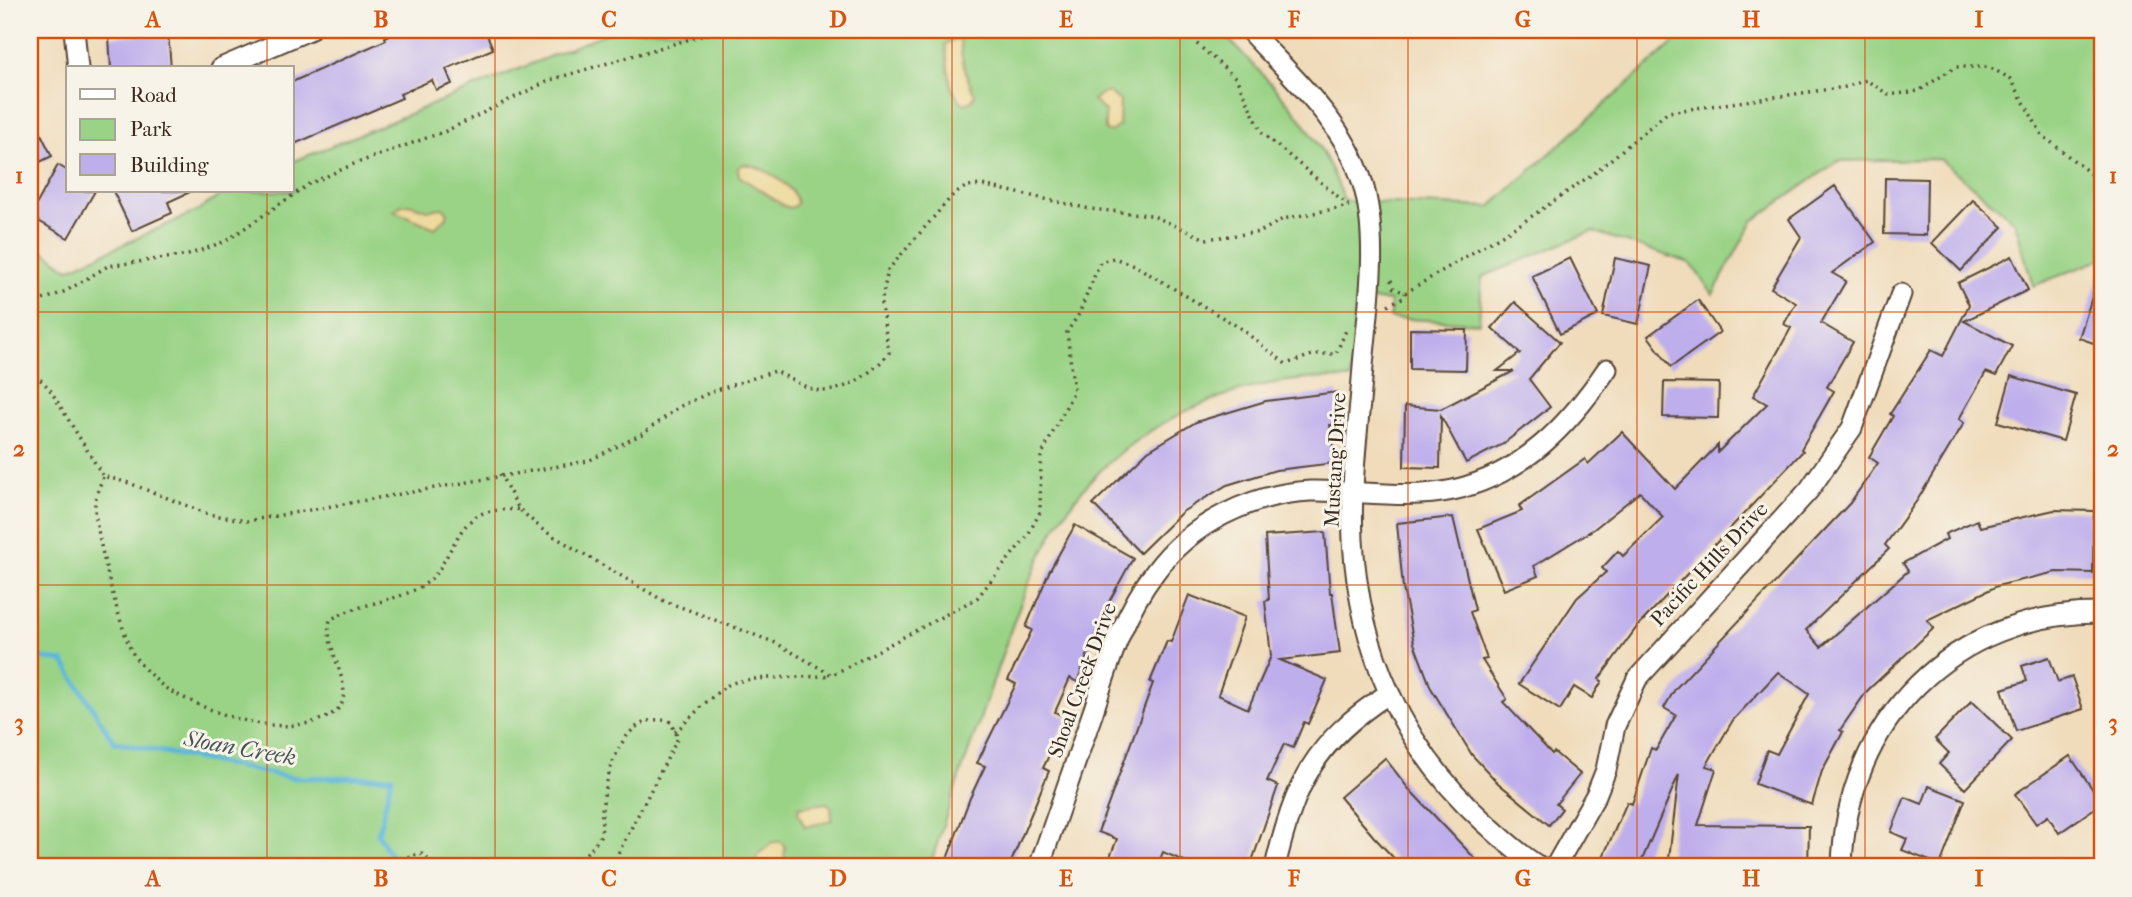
<svg xmlns="http://www.w3.org/2000/svg" width="2132" height="897" font-family="'IM FELL French Canon',serif">
	<style>
		.green { fill: #9ad386; stroke: #6a7e52; stroke-width: 2 }
		.sand { fill: #eeda9e; stroke: #94825e; stroke-width: 2 }
		.lines { fill: none; stroke-linecap: round; stroke-linejoin: round }
		.stream { stroke: #5db6db; stroke-width: 5 }
		.building { fill: #beaeec }
		.minor-casing { stroke: #564536; stroke-width: 23 }
		.path { stroke: #564536; stroke-width: 3.5; stroke-dasharray: 2 5; stroke-linecap: butt }
		.minor { stroke: #fff; stroke-width: 19 }
		.grid { fill: none; stroke: #d7540e; stroke-width: 2; stroke-opacity: 0.55 }
		.labels { text-anchor: middle; dominant-baseline: central; stroke-width: 6; stroke-linejoin: round; paint-order: stroke }
		.street-label { font-size: 21px; fill: #3b2a1e; stroke: #f7f3e8 }
		.water-label { font-size: 23px; font-style: italic; fill: #455457; stroke: #f7f3e8 }
		.neatline { fill: none; stroke: #d7540e; stroke-width: 2.5 }
		.grid-label { font-size: 23px; text-anchor: middle; font-weight: bold; fill: #d7540e }
	</style>
	<rect width="100%" height="100%" fill="#f7f3e8"/>
	<filter id="ink" filterUnits="userSpaceOnUse"><feTurbulence type="fractalNoise" baseFrequency=".0143" numOctaves="2"/><feDisplacementMap in="SourceGraphic" scale="14" xChannelSelector="R" yChannelSelector="G"/><feConvolveMatrix kernelMatrix="1 2 1 2 8 2 1 2 1" color-interpolation-filters="sRGB"/></filter>
	<filter id="wash" filterUnits="userSpaceOnUse"><feTurbulence type="fractalNoise" baseFrequency=".00686" numOctaves="4" result="noise"/><feDisplacementMap in="SourceGraphic" scale="28" xChannelSelector="R" yChannelSelector="G"/><feGaussianBlur stdDeviation="1.57" result="paint"/><feColorMatrix in="noise" values="0 0 0 0 0 0 0 0 0 0 0 0 0 0 0 0 0 1.4 0 .05"/><feComposite in="paint" operator="in"/></filter>
	<g filter="url(#wash)">
		<rect width="100%" height="100%" fill="#f0dcbb"/>
		<!-- green -->
		<path class="green" d="M614,30H1220C1272,85 1320,127 1344,201L1490,207L1688,30H2102V259L2033,286L2015,222L1940,159L1838,161L1753,221L1713,294L1690,263L1592,231L1482,277L1479,323L1390,318V301L1357,299L1351,379C1243,371 1124,423 1063,516C1027,573 1008,639 986,702C967,757 946,811 930,867H30V241L69,269L197,211L227,191H292V162Z"/>
		<!-- sand -->
		<g class="sand">
			<path d="M955,39L961,42C959,54 969,85 975,94L972,101L965,104C946,93 949,64 945,44Z"/>
			<polygon points="1102,93 1110,93 1120,101 1119,126 1110,132 1105,131 1105,112 1093,100"/>
			<path d="M743,164C761,165 796,186 797,204L791,208L784,206L739,176L738,168Z"/>
			<polygon points="410,204 427,210 442,208 447,211 447,217 435,228 394,211 402,205"/>
			<polygon points="826,803 831,806 832,820 805,827 798,813 799,807"/>
			<polygon points="773,842 781,842 785,847 784,863 778,867 759,867 756,856"/>
		</g>
		<g class="lines">
			<!-- stream -->
			<polyline class="stream" points="30,657 63,661 114,742 293,778 392,777 378,834 397,867"/>
		</g>
		<g id="blocks">
			<!-- building -->
			<g class="building">
				<polygon points="401,30 485,30 493,49 446,69 452,84 436,90 432,80 400,94 402,98 292,145 292,82 386,40 385,37"/>
				<polygon points="168,32 171,68 111,68 109,37"/>
				<polygon points="30,112 52,156 30,167"/>
				<polygon points="58,165 68,171 68,191 95,191 68,238 30,216"/>
				<polygon points="1885,178 1927,179 1926,235 1884,234"/>
				<polygon points="1835,186 1875,242 1832,273 1846,281 1821,323 1853,342 1827,387 1834,391 1801,449 1803,451 1637,627 1599,679 1602,681 1592,698 1574,687 1560,710 1519,684 1577,598 1606,572 1602,568 1618,551 1623,556 1663,517 1640,492 1594,529 1534,566 1538,576 1504,590 1478,529 1522,511 1519,506 1585,459 1588,464 1622,432 1675,489 1718,445 1718,452 1767,404 1753,396 1791,328 1784,324 1796,303 1771,288 1801,237 1789,219"/>
				<polygon points="113,191 192,191 168,202 172,213 132,231"/>
				<polygon points="1973,200 2003,227 1961,271 1932,243"/>
				<polygon points="2012,256 2028,290 1964,321 2012,346 1996,376 1986,372 1959,419 1964,423 1918,499 1885,545 1889,549 1806,630 1821,647 1908,571 1903,563 1947,539 1945,534 1977,520 1980,527 2054,510 2094,511 2093,573 2056,572 1997,586 1927,620 1934,628 1867,691 1840,730 1843,732 1822,771 1812,805 1755,784 1767,750 1777,754 1809,694 1778,672 1733,720 1706,766 1716,769 1698,825 1809,826 1808,867 1668,867 1679,774 1639,867 1627,867 1603,857 1627,802 1632,804 1651,748 1656,750 1676,715 1664,708 1675,689 1850,503 1878,463 1869,457 1893,416 1890,414 1931,350 1943,356 1969,305 1958,283"/>
				<polygon points="1570,258 1598,315 1560,334 1532,276"/>
				<polygon points="1615,258 1651,266 1638,324 1603,316"/>
				<polygon points="2099,275 2102,276 2102,346 2079,338"/>
				<polygon points="1698,300 1720,332 1671,367 1648,336"/>
				<polygon points="1515,302 1560,342 1529,379 1550,407 1503,444 1466,463 1441,416 1440,468 1404,467 1405,406 1441,409 1514,371 1497,371 1520,353 1492,328"/>
				<polygon points="1410,329 1467,330 1466,370 1410,369"/>
				<polygon points="2011,376 2076,395 2063,441 1998,422"/>
				<polygon points="1664,382 1719,383 1718,418 1663,417"/>
				<polygon points="1337,392 1341,424 1330,425 1335,463 1276,470 1227,485 1182,512 1140,553 1093,504 1148,451 1196,422 1266,401"/>
				<polygon points="1453,517 1475,610 1470,612 1487,659 1482,660 1507,699 1503,702 1552,754 1554,752 1580,774 1556,804 1562,809 1549,825 1498,783 1472,755 1431,688 1414,643 1403,588 1397,523"/>
				<polygon points="1075,525 1133,558 1105,609 1077,682 1070,678 1055,712 1067,718 1043,768 1049,771 1009,867 944,867 970,798 985,766 977,763 1016,684 1008,680 1032,630 1026,627 1049,572"/>
				<polygon points="1325,532 1330,593 1332,593 1340,653 1280,660 1327,680 1308,724 1304,722 1293,748 1284,744 1267,781 1278,786 1250,867 1198,867 1163,852 1157,867 1106,867 1117,839 1098,832 1153,683 1150,682 1167,641 1171,642 1189,595 1245,617 1218,695 1248,709 1271,656 1265,601 1269,600 1265,536"/>
				<polygon points="2049,657 2058,682 2072,677 2083,709 2016,731 2002,689 2027,681 2022,666"/>
				<polygon points="1972,701 2012,740 1965,789 1939,764 1949,753 1935,739"/>
				<polygon points="2070,756 2102,803 2059,833 2048,816 2036,824 2015,794"/>
				<polygon points="1385,758 1408,788 1483,867 1402,867 1374,837 1340,797"/>
				<polygon points="1929,786 1965,800 1940,865 1902,850 1907,839 1891,832 1905,797 1922,804"/>
			</g>
		</g>
	</g>
	<g filter="url(#ink)">
		<use href="#blocks" fill-opacity="0" stroke="#564536" stroke-width="2"/>
		<g class="lines">
			<!-- minor casing -->
			<g class="minor-casing">
				<g id="minor">
					<polyline points="74,30 78,68"/>
					<path d="M1249,30C1290,75 1343,121 1362,181C1380,238 1368,307 1363,366C1359,424 1350,482 1353,540C1359,650 1402,747 1483,821C1501,837 1519,855 1540,867"/>
					<polyline points="221,68 309,30"/>
					<path d="M1039,867C1057,815 1075,764 1093,712C1109,663 1123,614 1155,572C1190,524 1251,494 1310,491C1357,490 1406,500 1453,490C1523,474 1568,426 1607,369"/>
					<path d="M1275,867C1295,783 1314,742 1388,694"/>
					<polyline points="1555,867 1596,795 1606,770 1615,726 1637,679 1809,490 1852,428 1901,294"/>
					<path d="M1842,867C1845,721 1955,611 2102,613"/>
				</g>
			</g>
			<!-- path -->
			<g class="path">
				<polyline points="1181,30 1236,78 1262,133 1348,205"/>
				<polyline points="1391,280 1394,288 1405,293 1522,223 1597,171 1668,112 1845,87 1866,80 1889,95 1919,91 1955,67 1989,67 2011,79 2042,135 2102,183"/>
				<polyline points="30,305 66,291 108,266 188,255 226,241 309,184 354,164 446,131 550,80 721,30"/>
				<polyline points="1388,305 1404,297 1405,293"/>
				<path d="M30,370L49,388L103,476L129,483L208,514L247,521L588,461L644,433L679,407L711,392L775,371C788,377 803,387 816,390C841,396 875,371 889,353L881,304L888,270L952,196L967,186L982,185L1090,209L1151,215L1206,239L1260,232L1283,219L1349,206"/>
				<polyline points="500,474 519,509 543,530 662,600 776,643 832,675 977,598 1028,535 1040,512 1041,456 1074,391 1067,332 1079,314 1100,262 1114,258 1134,265 1240,328 1286,364 1315,354 1336,354 1347,328"/>
				<path d="M103,477C100,485 96,494 95,503C93,524 122,639 135,657C143,668 161,687 174,693C218,715 278,739 327,717C332,714 340,709 342,703C351,680 323,646 330,620C359,602 396,603 425,584C450,567 455,519 487,512C497,509 509,510 519,509"/>
				<path d="M675,732C692,717 709,697 728,685C746,675 805,679 830,675"/>
				<polyline points="374,867 421,853 439,867"/>
				<path d="M570,867C580,859 593,849 600,836C603,829 601,818 602,810C606,773 623,707 671,722L678,738L611,867"/>
			</g>
			<!-- minor -->
			<use href="#minor" class="minor"/>
		</g>
	</g>
	<!-- grid -->
	<path class="grid" d="M267,30V68M495,30V867M723,30V867M952,30V867M1180,30V867M1408,30V867M1637,30V867M1865,30V867M267,191V867M30,312H2102M30,585H2102"/>
	<g class="labels">
		<!-- street labels -->
		<g class="street-label">
			<text transform="translate(1335 460) rotate(-87)">Mustang Drive</text>
			<text transform="translate(1709 564) rotate(-47)">Pacific Hills Drive</text>
			<text transform="translate(1082 680) rotate(-70)">Shoal Creek Drive</text>
		</g>
		<!-- water labels -->
		<g class="water-label">
			<text transform="translate(240 748) rotate(10)">Sloan Creek</text>
		</g>
	</g>
	<!-- margin -->
	<rect width="2132" height="897" fill="none" stroke="#f7f3e8" stroke-width="77"/>
	<!-- legend -->
	<rect x="66" y="66" width="228" height="126" fill="#f7f3e8" stroke="#aca397" stroke-width="2"/>
	<rect x="80" y="89" width="35" height="10" fill="#ffffff" stroke="#aca397" stroke-width="2"/>
	<text x="130" y="102" font-size="21" fill="#3b2a1e">Road</text>
	<rect x="80" y="119" width="35" height="21" fill="#9ad386" stroke="#aca397" stroke-width="2"/>
	<text x="130" y="136" font-size="21" fill="#3b2a1e">Park</text>
	<rect x="80" y="154" width="35" height="21" fill="#beaeec" stroke="#aca397" stroke-width="2"/>
	<text x="130" y="172" font-size="21" fill="#3b2a1e">Building</text>
	<rect x="38" y="38" width="2056" height="820" class="neatline"/>
	<g class="grid-label">
		<text x="153" y="27">A</text>
		<text x="381" y="27">B</text>
		<text x="609" y="27">C</text>
		<text x="838" y="27">D</text>
		<text x="1066" y="27">E</text>
		<text x="1294" y="27">F</text>
		<text x="1523" y="27">G</text>
		<text x="1751" y="27">H</text>
		<text x="1979" y="27">I</text>
		<text x="19" y="183">1</text>
		<text x="2113" y="183">1</text>
		<text x="19" y="456">2</text>
		<text x="2113" y="456">2</text>
		<text x="19" y="730">3</text>
		<text x="2113" y="730">3</text>
		<text x="153" y="886">A</text>
		<text x="381" y="886">B</text>
		<text x="609" y="886">C</text>
		<text x="838" y="886">D</text>
		<text x="1066" y="886">E</text>
		<text x="1294" y="886">F</text>
		<text x="1523" y="886">G</text>
		<text x="1751" y="886">H</text>
		<text x="1979" y="886">I</text>
	</g>
</svg>
